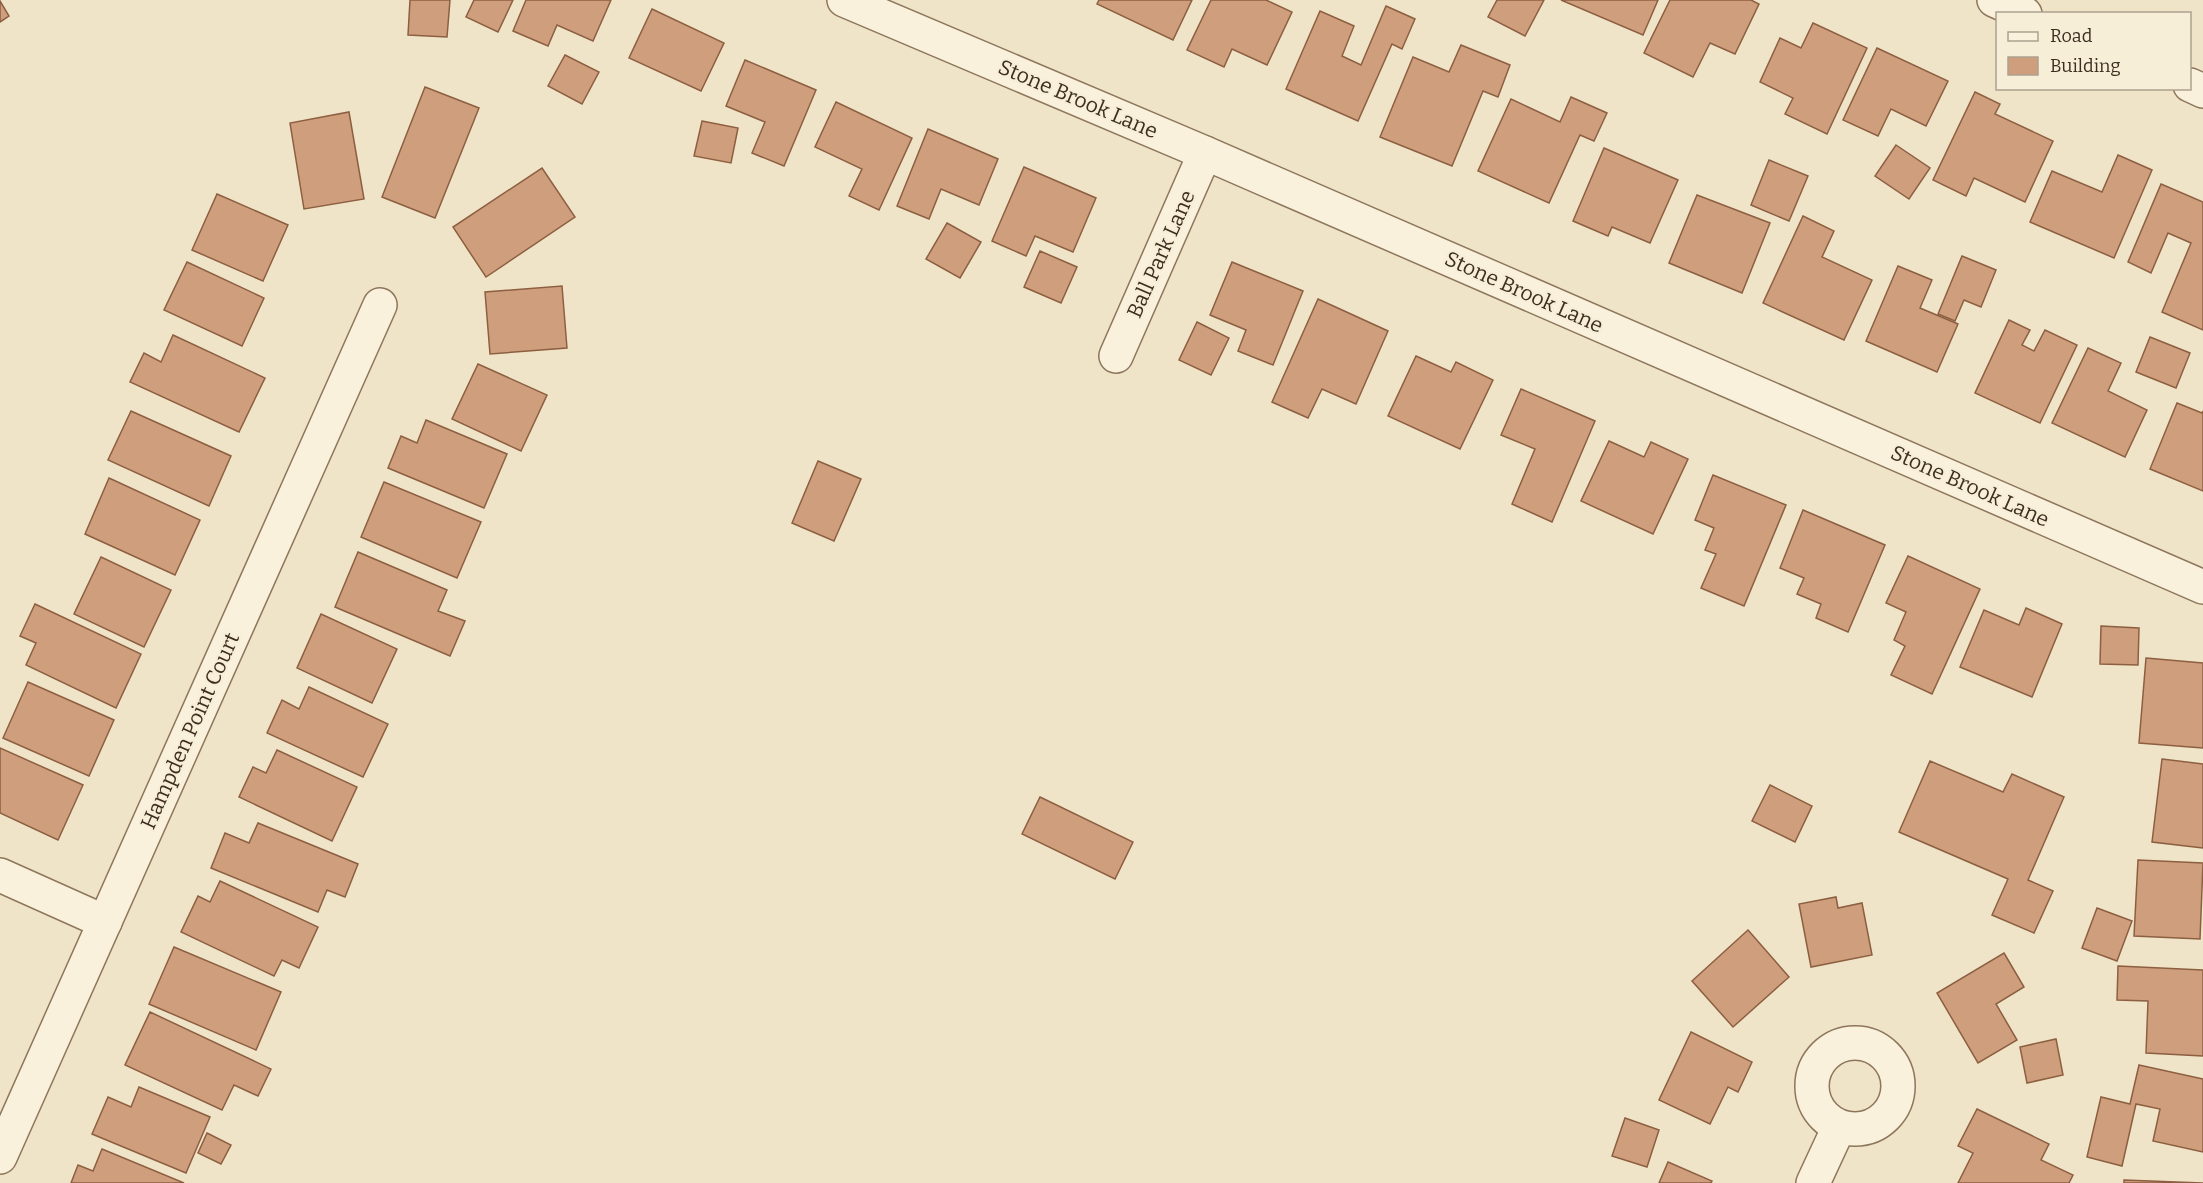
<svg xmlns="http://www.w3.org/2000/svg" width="2203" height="1183" font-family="Bitter,serif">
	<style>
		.building { fill: #cf9f7d; stroke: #8d5f41; stroke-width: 1.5 }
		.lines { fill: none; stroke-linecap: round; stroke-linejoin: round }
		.minor-casing { stroke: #8d765c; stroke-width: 36 }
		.minor { stroke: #faf1dc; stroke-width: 33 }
		.labels { text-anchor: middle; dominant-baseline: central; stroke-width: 4.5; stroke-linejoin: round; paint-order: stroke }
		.street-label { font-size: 21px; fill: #3d2e20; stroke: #f7eed8 }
	</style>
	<rect width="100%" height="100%" fill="#f0e4c8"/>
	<!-- building -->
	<g class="building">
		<polygon points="410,0 450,0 447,37 408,35"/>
		<polygon points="474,0 513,0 498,32 466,17"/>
		<polygon points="526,0 611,0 593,41 557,25 548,46 513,31"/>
		<polygon points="1099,0 1192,0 1173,40 1097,4"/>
		<polygon points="1211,0 1266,0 1292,12 1267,65 1232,49 1224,67 1187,50"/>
		<polygon points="1497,0 1544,0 1525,36 1488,17"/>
		<polygon points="1561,0 1658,0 1643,35"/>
		<polygon points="1670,0 1751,0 1759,4 1735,54 1710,43 1693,77 1644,53"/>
		<polygon points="0,1 9,16 0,22"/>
		<polygon points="1386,6 1415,19 1402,49 1392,44 1358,121 1286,89 1320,11 1354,26 1342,56 1361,65"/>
		<polygon points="652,9 724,43 701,91 629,58"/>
		<polygon points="1813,23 1867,48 1827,134 1785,114 1793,98 1760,82 1780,38 1801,48"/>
		<polygon points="1461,45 1510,65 1498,97 1483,91 1452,166 1380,137 1413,57 1449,72"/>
		<polygon points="1877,48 1948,81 1926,126 1891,109 1878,136 1843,120"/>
		<polygon points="565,55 599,72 582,104 548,86"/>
		<polygon points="745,60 816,90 784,166 752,153 765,122 726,106"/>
		<polygon points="425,87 479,108 435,218 382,197"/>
		<polygon points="1975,92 2000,104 1995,114 2053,141 2025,202 1974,178 1966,196 1933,180"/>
		<polygon points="1571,97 1607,113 1594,141 1580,135 1549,203 1478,171 1511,99 1560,122"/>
		<polygon points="836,102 912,138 879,210 849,196 862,169 815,147"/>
		<polygon points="349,112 364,199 304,209 290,123"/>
		<polygon points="702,121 738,128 731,163 694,156"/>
		<polygon points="928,129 998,159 979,205 941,189 929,219 897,206"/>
		<polygon points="1896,145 1930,168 1909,199 1875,176"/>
		<polygon points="1604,148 1678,180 1650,243 1612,227 1608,236 1573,221"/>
		<polygon points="2118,155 2152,170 2114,258 2030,222 2052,171 2102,192"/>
		<polygon points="1769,160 1808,176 1789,221 1751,205"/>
		<polygon points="1024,167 1096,198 1073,252 1035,236 1026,256 992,241"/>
		<polygon points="542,168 575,217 486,277 453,227"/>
		<polygon points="2161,184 2203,202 2203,330 2162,312 2191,243 2168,233 2151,273 2128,262"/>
		<polygon points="217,194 288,225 263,281 192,250"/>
		<polygon points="1697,195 1770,223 1742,293 1669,263"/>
		<polygon points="1803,216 1834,231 1822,257 1872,280 1844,340 1763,303"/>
		<polygon points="947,223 981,242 960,278 926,259"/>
		<polygon points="1040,251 1077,267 1061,303 1024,287"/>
		<polygon points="1962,256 1996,270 1981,307 1964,300 1955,321 1938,314"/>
		<polygon points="187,262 264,298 242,346 164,310"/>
		<polygon points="1232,262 1303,291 1273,365 1238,351 1246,330 1210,315"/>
		<polygon points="1898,266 1932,280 1920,308 1958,324 1937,372 1866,341"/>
		<polygon points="562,286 567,348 490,354 485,292"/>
		<polygon points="1318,299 1388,331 1356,404 1322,389 1308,418 1272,402"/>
		<polygon points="2009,320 2030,330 2022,345 2034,351 2045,330 2077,345 2040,423 1975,393"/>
		<polygon points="1197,322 1229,338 1211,375 1179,360"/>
		<polygon points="173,335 265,378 239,432 130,382 144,353 161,362"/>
		<polygon points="2150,337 2190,353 2176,388 2136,372"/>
		<polygon points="2088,348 2121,363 2108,391 2147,410 2125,457 2052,423"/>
		<polygon points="1416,356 1451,372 1456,362 1493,380 1460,449 1388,416"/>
		<polygon points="478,364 547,395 521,451 452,419"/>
		<polygon points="1521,389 1595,421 1552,522 1512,504 1535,449 1501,435"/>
		<polygon points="2177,403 2202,413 2203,411 2203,491 2150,469"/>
		<polygon points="131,411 231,456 209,506 108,460"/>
		<polygon points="426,420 507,454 484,508 388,468 401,436 417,443"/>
		<polygon points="1609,441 1644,457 1651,442 1688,459 1653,534 1581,501"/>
		<polygon points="818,461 861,479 834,541 792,523"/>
		<polygon points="1713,475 1786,505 1744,606 1701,588 1716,554 1705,550 1714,528 1695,520"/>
		<polygon points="109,478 200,520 175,575 85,534"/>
		<polygon points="384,482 481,522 457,578 361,537"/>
		<polygon points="1803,510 1885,545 1848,632 1816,618 1821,604 1797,594 1804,578 1780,568"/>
		<polygon points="358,552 447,590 438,611 465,621 450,656 335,607"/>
		<polygon points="1908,556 1980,589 1932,694 1891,675 1905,646 1894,640 1906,612 1886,603"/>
		<polygon points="101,557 171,590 144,647 74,614"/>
		<polygon points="35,604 141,654 116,708 26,665 36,643 20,636"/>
		<polygon points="2026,608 2062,624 2032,697 1960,667 1984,610 2019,625"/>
		<polygon points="321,614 397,649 372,703 297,668"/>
		<polygon points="2101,626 2139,628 2138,665 2100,664"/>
		<polygon points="2146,658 2203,663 2203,748 2139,743"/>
		<polygon points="28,682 114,720 89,776 3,738"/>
		<polygon points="309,687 388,724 363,777 267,733 282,700 299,709"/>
		<polygon points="0,748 83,785 58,840 0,813"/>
		<polygon points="277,750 357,787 332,841 239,797 253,767 266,773"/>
		<polygon points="2162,759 2203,764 2203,848 2152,842"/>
		<polygon points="1930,761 2003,792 2012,774 2064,797 2028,880 2053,891 2034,933 1992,915 2008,879 1899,832"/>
		<polygon points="1770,785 1812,806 1795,842 1752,821"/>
		<polygon points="1040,797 1133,842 1115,879 1022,834"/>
		<polygon points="258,823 358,864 345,897 327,890 318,912 211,868 225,833 249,843"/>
		<polygon points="2138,860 2203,863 2200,939 2134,936"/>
		<polygon points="220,881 318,927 299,968 282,960 274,976 181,932 198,896 210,902"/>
		<polygon points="1836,897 1838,908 1862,903 1872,955 1811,967 1799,904"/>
		<polygon points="2097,908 2132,921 2117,961 2082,948"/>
		<polygon points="1748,930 1789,977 1733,1027 1692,981"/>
		<polygon points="174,947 281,992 256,1050 149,1004"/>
		<polygon points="2004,953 2024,987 1996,1004 2017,1040 1978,1063 1937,993"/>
		<polygon points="2118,966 2203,970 2203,1056 2146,1053 2148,1001 2117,1000"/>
		<polygon points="150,1012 271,1069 258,1096 234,1085 222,1110 125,1065"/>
		<polygon points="1691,1032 1752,1062 1738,1092 1728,1087 1710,1124 1659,1100"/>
		<polygon points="2056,1039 2063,1075 2027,1083 2020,1047"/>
		<polygon points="2139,1065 2203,1079 2203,1152 2153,1141 2160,1109 2136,1104 2122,1166 2087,1157 2101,1097 2130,1104"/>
		<polygon points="139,1087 210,1117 186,1173 92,1134 108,1097 131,1107"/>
		<polygon points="1977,1109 2049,1144 2041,1160 2073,1175 2069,1183 1958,1183 1973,1153 1958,1146"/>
		<polygon points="1625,1118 1659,1130 1647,1167 1612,1156"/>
		<polygon points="207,1133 231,1145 221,1164 198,1153"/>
		<polygon points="102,1149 184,1183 71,1183 78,1165 93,1171"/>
		<polygon points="1668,1162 1712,1181 1711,1183 1659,1183"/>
		<polygon points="2124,1180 2203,1183 2124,1183"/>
	</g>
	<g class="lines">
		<!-- minor casing -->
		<g class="minor-casing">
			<g id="minor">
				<polyline points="844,0 1205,153 2203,587"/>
				<polyline points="1994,0 2025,14"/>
				<polyline points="2190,85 2203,91"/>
				<polyline points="1116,356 1205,153"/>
				<polyline points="0,875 105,922"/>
				<circle cx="1855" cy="1086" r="43"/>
				<polyline points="0,1157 380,305"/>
				<polyline points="1813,1183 1839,1127"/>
			</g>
		</g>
		<!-- minor -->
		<use href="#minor" class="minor"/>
	</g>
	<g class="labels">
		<!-- street labels -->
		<g class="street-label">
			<text transform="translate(1078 99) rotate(23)">Stone Brook Lane</text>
			<text transform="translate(1161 254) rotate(-66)">Ball Park Lane</text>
			<text transform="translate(1524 292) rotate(24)">Stone Brook Lane</text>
			<text transform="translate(1970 486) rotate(24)">Stone Brook Lane</text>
			<text transform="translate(190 731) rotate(-66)">Hampden Point Court</text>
		</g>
	</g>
	<!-- legend -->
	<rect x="1996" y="12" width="195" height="78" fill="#f7eed8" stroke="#ada18e" stroke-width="1.5"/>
	<rect x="2008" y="32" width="30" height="9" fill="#faf1dc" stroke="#ada18e" stroke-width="1.5"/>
	<text x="2050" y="42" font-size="18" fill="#3d2e20">Road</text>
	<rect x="2008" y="57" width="30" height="18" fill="#cf9f7d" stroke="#ada18e" stroke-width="1.5"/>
	<text x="2050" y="72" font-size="18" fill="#3d2e20">Building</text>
</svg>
